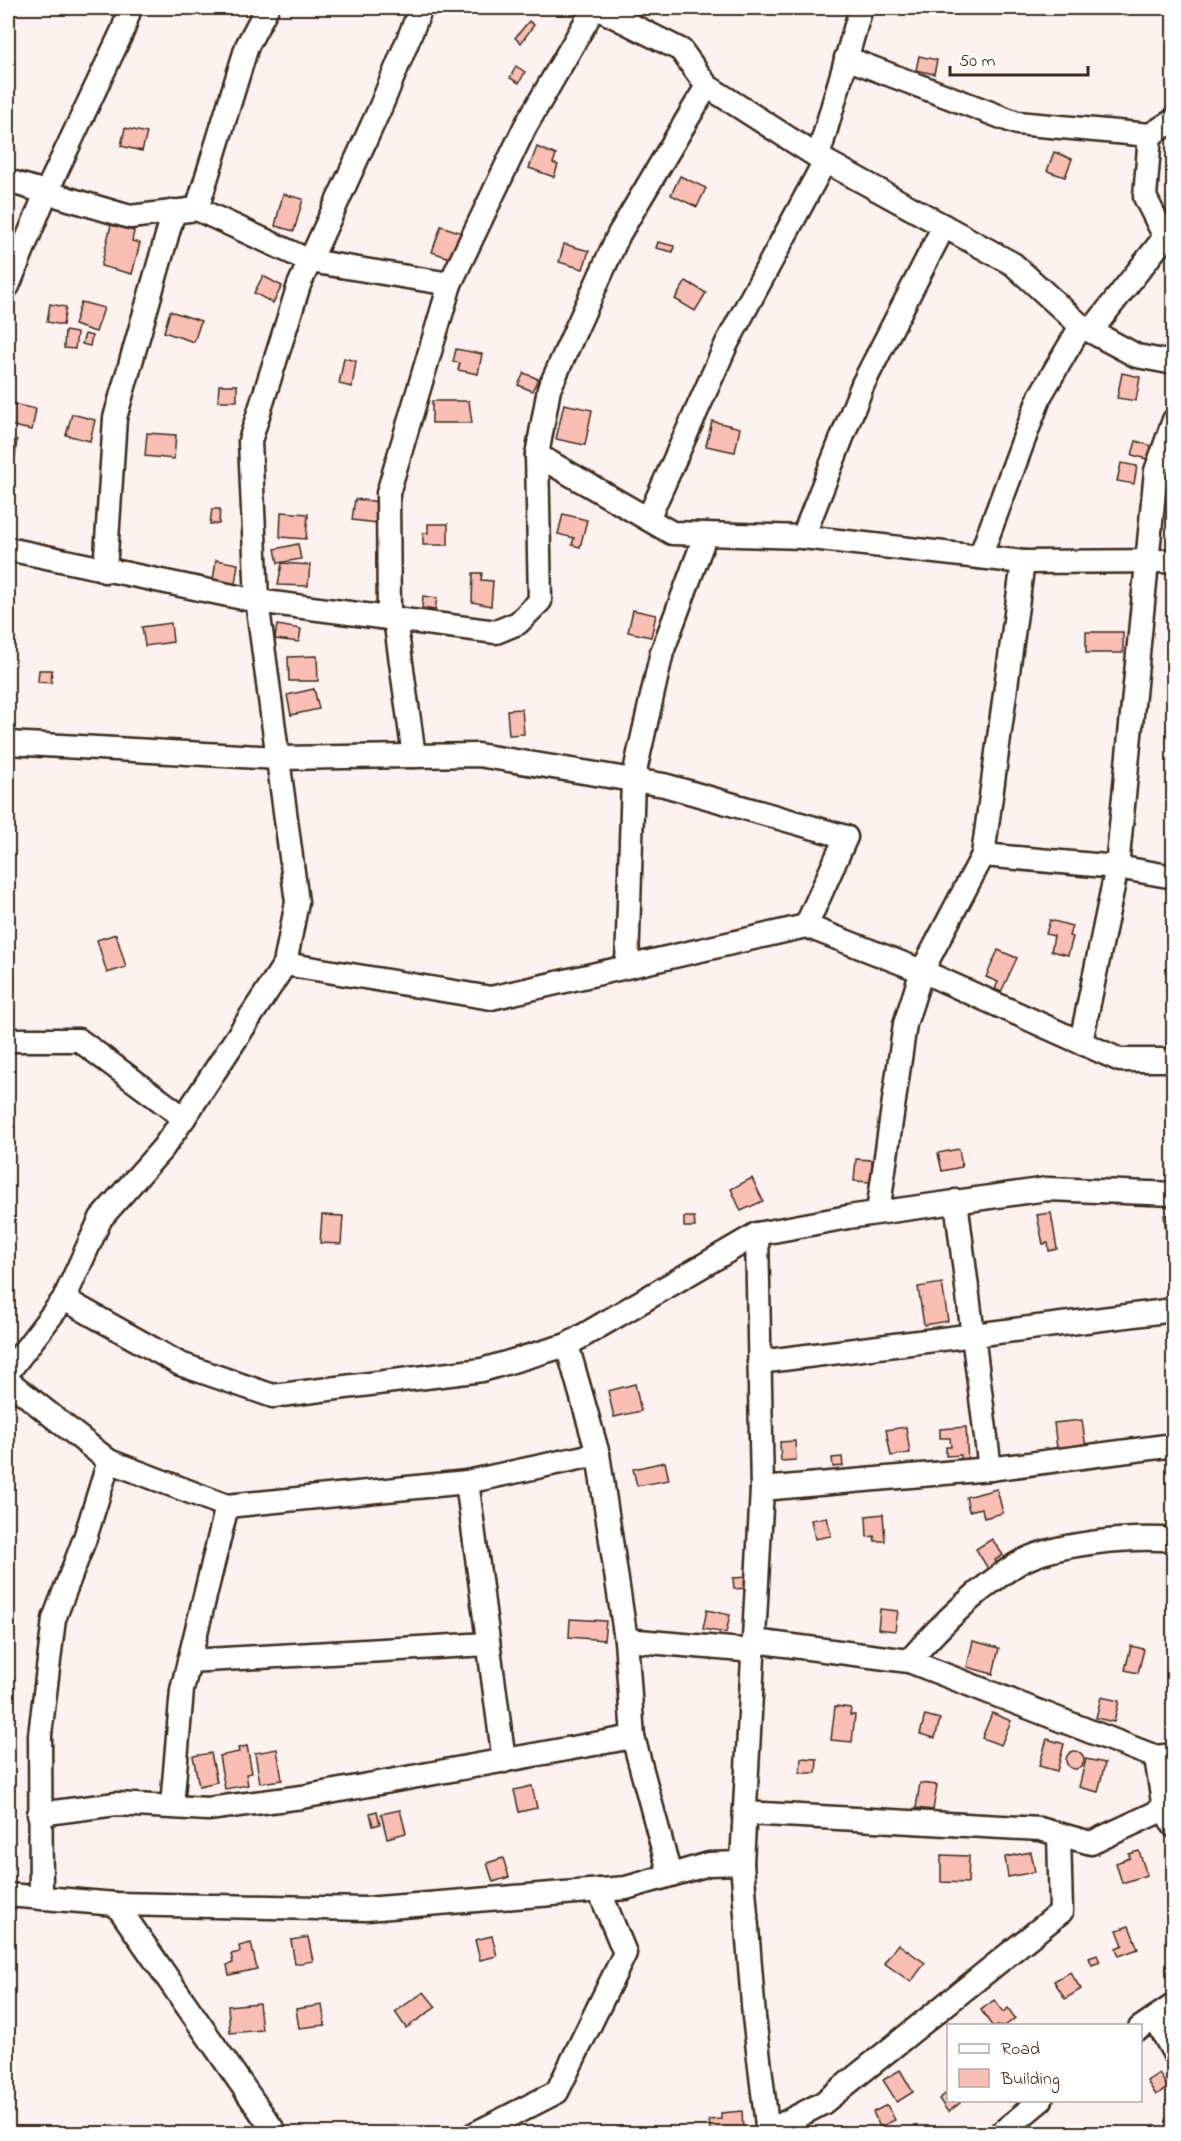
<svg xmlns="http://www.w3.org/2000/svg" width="1181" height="2141" font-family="'Indie Flower',sans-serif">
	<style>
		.building { fill: #fabfb4; stroke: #3b2a1e; stroke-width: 1.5 }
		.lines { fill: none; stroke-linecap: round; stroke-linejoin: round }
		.minor-casing { stroke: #3b2a1e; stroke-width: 27 }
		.minor { stroke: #fff; stroke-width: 22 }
	</style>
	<rect width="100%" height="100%" fill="#fef2f0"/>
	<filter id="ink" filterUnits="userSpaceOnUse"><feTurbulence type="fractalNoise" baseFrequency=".0167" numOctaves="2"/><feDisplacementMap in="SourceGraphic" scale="12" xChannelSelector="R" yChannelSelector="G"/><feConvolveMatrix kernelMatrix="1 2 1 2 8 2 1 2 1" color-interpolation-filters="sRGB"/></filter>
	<g filter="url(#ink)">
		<!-- building -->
		<g class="building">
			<polygon points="529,21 534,25 521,43 515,38"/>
			<polygon points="919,56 937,60 934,74 916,70"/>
			<polygon points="516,66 525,72 519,83 510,78"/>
			<polygon points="125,128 147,133 142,151 121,146"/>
			<polygon points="537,147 556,155 553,163 558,165 554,177 529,168"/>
			<polygon points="1054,152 1072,159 1065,177 1047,171"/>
			<polygon points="680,176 706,188 697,207 671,195"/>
			<polygon points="283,194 303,199 294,231 275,226"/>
			<polygon points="111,225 134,231 132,241 140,243 132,274 101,266"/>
			<polygon points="441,226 462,233 453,259 432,252"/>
			<polygon points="658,242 674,246 673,252 656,248"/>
			<polygon points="564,244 589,251 583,269 559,262"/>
			<polygon points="263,276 282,286 273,303 254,293"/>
			<polygon points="686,281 706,293 695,311 675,299"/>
			<polygon points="81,302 104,308 96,332 74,325"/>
			<polygon points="50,304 66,307 63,325 47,322"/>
			<polygon points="170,311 201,321 194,342 164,332"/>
			<polygon points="65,331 77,333 75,349 64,348"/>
			<polygon points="85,334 92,336 90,346 82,344"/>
			<polygon points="456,349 482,354 478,374 458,370 460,363 453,362"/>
			<polygon points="344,358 356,361 352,387 339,384"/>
			<polygon points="524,373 538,379 532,391 518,385"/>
			<polygon points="1122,373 1140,377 1136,401 1117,398"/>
			<polygon points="219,385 237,385 237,401 218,401"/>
			<polygon points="432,401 469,401 472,423 432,423"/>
			<polygon points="8,403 36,409 32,430 8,425"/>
			<polygon points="564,404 592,410 585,445 556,439"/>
			<polygon points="72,414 95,420 90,441 66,435"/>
			<polygon points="712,421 740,428 735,452 706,446"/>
			<polygon points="147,433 176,435 174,459 145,456"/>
			<polygon points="8,439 17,440 15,457 8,456"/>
			<polygon points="1136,441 1152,446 1147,459 1132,455"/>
			<polygon points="1121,463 1137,466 1134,484 1117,481"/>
			<polygon points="355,499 380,502 377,523 352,520"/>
			<polygon points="212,509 220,509 219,524 210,524"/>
			<polygon points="281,512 308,514 306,539 280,537"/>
			<polygon points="563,514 587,520 580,547 572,545 574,538 558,534"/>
			<polygon points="428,524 448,524 448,545 423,545 423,533 428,533"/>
			<polygon points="298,544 301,559 278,563 275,549"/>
			<polygon points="216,560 238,564 235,584 213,581"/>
			<polygon points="282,563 310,565 308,586 278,585"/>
			<polygon points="473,573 482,573 481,580 493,581 491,606 472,602"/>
			<polygon points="423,596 437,598 435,610 422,608"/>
			<polygon points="633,610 656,615 651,637 628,632"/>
			<polygon points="171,623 173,642 145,646 142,627"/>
			<polygon points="277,625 301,629 299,642 275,639"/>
			<rect x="1086" y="632" width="37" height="21"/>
			<polygon points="317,656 318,681 289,681 288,657"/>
			<polygon points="39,670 52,670 51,683 38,682"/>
			<polygon points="314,689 319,709 291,715 287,695"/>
			<polygon points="522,709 524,734 509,735 507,710"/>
			<polygon points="1050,920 1072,926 1069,936 1073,937 1068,955 1051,951 1054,936 1046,934"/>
			<polygon points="116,934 126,967 107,973 97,940"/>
			<polygon points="998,950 1017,958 1001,992 995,989 998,982 986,977"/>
			<polygon points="959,1149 962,1167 942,1171 938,1153"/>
			<polygon points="856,1159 872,1160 871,1182 854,1181"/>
			<polygon points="752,1178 763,1201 741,1211 731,1189"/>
			<polygon points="1051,1213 1057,1249 1049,1251 1048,1243 1043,1244 1037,1215"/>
			<polygon points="1174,1214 1174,1242 1167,1243 1164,1215"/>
			<polygon points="322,1215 343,1216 341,1244 320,1243"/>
			<polygon points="684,1217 694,1217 695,1227 684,1227"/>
			<polygon points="942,1283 948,1321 924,1325 918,1287"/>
			<polygon points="635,1384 641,1411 614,1417 608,1391"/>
			<polygon points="1082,1420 1086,1448 1058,1457 1054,1423"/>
			<polygon points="906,1427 910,1453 891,1456 886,1430"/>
			<polygon points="966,1427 968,1463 961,1463 961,1455 946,1456 946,1447 951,1447 950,1438 940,1438 940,1429"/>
			<polygon points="795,1441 796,1460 781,1461 780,1442"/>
			<polygon points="842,1457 843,1466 833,1467 832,1458"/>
			<polygon points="665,1462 669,1480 637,1486 633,1469"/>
			<polygon points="997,1489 1003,1513 984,1518 982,1508 969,1511 966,1497"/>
			<polygon points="883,1514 885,1541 875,1541 874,1536 867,1537 866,1516"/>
			<polygon points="827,1517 831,1536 815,1539 811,1520"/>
			<polygon points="992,1539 1003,1555 995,1560 999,1566 990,1572 976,1549"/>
			<polygon points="1172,1564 1174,1564 1174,1584 1169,1584"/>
			<polygon points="747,1577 747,1588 734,1589 733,1578"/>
			<polygon points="880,1609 898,1611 895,1631 878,1629"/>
			<polygon points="707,1610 730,1615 726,1633 703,1629"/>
			<polygon points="570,1619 606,1621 604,1640 569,1637"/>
			<polygon points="973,1641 999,1648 993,1674 967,1667"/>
			<polygon points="1131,1646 1144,1649 1138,1673 1125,1670"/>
			<polygon points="1101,1697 1119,1701 1114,1722 1096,1718"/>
			<polygon points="835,1706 851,1708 850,1715 855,1715 852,1742 831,1740"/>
			<polygon points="992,1713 1011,1721 1001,1745 982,1738"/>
			<polygon points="925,1715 940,1719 935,1738 920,1734"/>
			<polygon points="1047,1739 1064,1744 1057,1771 1039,1766"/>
			<polygon points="247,1746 252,1773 246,1774 248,1785 225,1789 219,1756 239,1752 238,1748"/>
			<polygon points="277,1749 282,1780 260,1783 255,1753"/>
			<circle cx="1075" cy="1760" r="9"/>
			<polygon points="211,1753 217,1782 199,1786 193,1756"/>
			<polygon points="801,1758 817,1759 816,1773 800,1773"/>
			<polygon points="1086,1759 1105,1763 1098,1792 1079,1787"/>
			<polygon points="920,1783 937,1785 933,1810 916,1808"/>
			<polygon points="532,1786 537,1808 519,1812 514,1790"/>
			<polygon points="400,1810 406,1833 387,1838 381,1814"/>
			<polygon points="377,1811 380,1824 373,1826 370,1813"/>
			<polygon points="1139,1851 1147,1875 1122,1883 1116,1863 1130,1858 1129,1854"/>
			<polygon points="1031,1852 1035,1872 1008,1877 1005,1857"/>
			<polygon points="941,1855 969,1856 968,1883 941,1882"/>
			<polygon points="503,1858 509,1877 493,1882 487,1863"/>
			<polygon points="1129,1926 1138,1949 1119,1956 1116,1948 1123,1945 1117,1930"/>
			<polygon points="492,1936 497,1956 480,1960 475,1940"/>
			<polygon points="308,1937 313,1961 295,1964 291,1940"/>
			<polygon points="251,1943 257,1969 229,1975 227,1965 233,1963 231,1954 240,1952 239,1946"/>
			<polygon points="898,1944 925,1963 911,1982 884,1963"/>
			<polygon points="1097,1955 1100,1962 1092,1965 1089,1958"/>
			<polygon points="1070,1972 1081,1989 1065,1999 1054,1981"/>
			<polygon points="424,1992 436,2007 406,2028 395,2012"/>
			<polygon points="994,2000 1003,2012 1008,2008 1015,2018 1005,2026 992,2026 981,2010"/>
			<polygon points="259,2003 262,2030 230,2033 228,2006"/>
			<polygon points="322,2005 325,2025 299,2028 296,2009"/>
			<polygon points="900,2070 913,2092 897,2102 883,2080"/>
			<polygon points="1159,2073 1168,2088 1156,2095 1147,2081"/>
			<polygon points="948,2092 948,2100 958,2100 960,2103 948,2112 939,2099"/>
			<polygon points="887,2105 895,2120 880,2127 873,2112"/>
			<polygon points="742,2111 743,2129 710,2131 709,2120 721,2119 721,2113"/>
		</g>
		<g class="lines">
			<!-- minor casing -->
			<g class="minor-casing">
				<g id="minor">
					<polyline points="597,8 681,50 707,86 818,157 1013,264 1081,326 1137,356 1174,363"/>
					<polyline points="846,58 1017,123 1150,135 1174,120"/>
					<polyline points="1150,135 1145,197 1165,237"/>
					<polyline points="818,157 861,8"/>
					<polyline points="8,181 130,217 197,209 310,261 450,284"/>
					<polyline points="197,209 247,46 267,8"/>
					<polyline points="8,286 46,193 123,30 130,8"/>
					<polyline points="1091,331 1165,237 1174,238"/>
					<polyline points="537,455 672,533 803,537 1023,562 1174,561"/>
					<polyline points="648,519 727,343 825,161"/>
					<polyline points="803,537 863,384 944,226"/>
					<polyline points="8,549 257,601 496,632 518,623 540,601 537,455 549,389 619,234 707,86"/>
					<polyline points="980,557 1040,396 1081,326"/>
					<polyline points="105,571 115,418 174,211"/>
					<polyline points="389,618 388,493 450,284 525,127 594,8"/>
					<polyline points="395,619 414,756"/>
					<polyline points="8,743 278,758 478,755 664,785 846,837 806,926"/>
					<polyline points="983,855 1117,867 1174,877"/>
					<polyline points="285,964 491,998 806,926 922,971 1120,1060 1174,1060"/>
					<polyline points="627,966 633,780 662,652 706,534"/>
					<polyline points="8,1040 79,1040 184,1118"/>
					<polyline points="1081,1042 1117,867 1156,471 1174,420"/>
					<polyline points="956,1201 990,1469"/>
					<polyline points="878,1212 905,1024 922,971 983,855 1023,562"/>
					<polyline points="757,1234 762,1489 742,1863 754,2017 768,2134"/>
					<polyline points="64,1299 180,1364 273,1396 482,1370 567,1345 757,1234 848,1217 1047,1189 1174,1194"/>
					<polyline points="567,1345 598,1454 626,1640 633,1737 670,1875"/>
					<polyline points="759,1362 1174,1310"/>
					<polyline points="8,1372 64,1299 101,1218 163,1148 184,1118 285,964 297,902 257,601 250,441 299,285 381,106 421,8"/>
					<polyline points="8,1381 109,1461 227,1506 467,1482 598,1454"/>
					<polyline points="467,1482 504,1761"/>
					<polyline points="762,1489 990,1469 1174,1445"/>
					<polyline points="626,1640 754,1651"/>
					<polyline points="754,1641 909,1661 1156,1757 1174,1755"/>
					<polyline points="189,1661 488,1644"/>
					<path d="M909,1661C941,1624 976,1590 1017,1564C1051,1543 1134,1536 1174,1540"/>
					<polyline points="1156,1757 1164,1809 1174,1826"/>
					<polyline points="172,1806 182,1690 227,1506"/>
					<polyline points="745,1813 1040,1829 1091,1843 1164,1809"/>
					<polyline points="39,1814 116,1804 208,1809 302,1797 633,1737"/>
					<polyline points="8,1895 116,1904 366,1909 626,1888 709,1864 742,1863"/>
					<polyline points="41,1898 40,1735 54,1619 85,1538 109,1461"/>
					<polyline points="116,1904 276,2134"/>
					<polyline points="1155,2018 1174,2053"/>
					<polyline points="1140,2028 1174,2005"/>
					<polyline points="767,2132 823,2103 1061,1912 1059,1834"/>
					<polyline points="474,2134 557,2092 625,1953 599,1890"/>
					<polyline points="1000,2134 1041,2100"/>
				</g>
			</g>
			<!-- minor -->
			<use href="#minor" class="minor"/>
		</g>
	</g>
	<!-- margin -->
	<rect width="1181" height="2141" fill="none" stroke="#fff" stroke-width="30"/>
	<rect x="15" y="15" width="1151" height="2111" fill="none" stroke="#3b2a1e" stroke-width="2" filter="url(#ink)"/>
	<!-- legend -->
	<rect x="947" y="2024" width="195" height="78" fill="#ffffff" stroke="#b1aaa5" stroke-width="1.5"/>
	<rect x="959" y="2044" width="30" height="9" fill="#ffffff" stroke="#b1aaa5" stroke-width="1.5"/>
	<text x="1001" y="2054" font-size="18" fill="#3b2a1e">Road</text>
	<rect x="959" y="2069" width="30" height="18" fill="#fabfb4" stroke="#b1aaa5" stroke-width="1.5"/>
	<text x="1001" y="2084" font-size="18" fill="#3b2a1e">Building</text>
	<!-- scale -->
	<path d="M950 66v9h138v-9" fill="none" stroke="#3b2a1e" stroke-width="3"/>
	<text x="959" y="66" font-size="18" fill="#3b2a1e" stroke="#ffffff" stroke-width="4.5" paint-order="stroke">50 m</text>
</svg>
